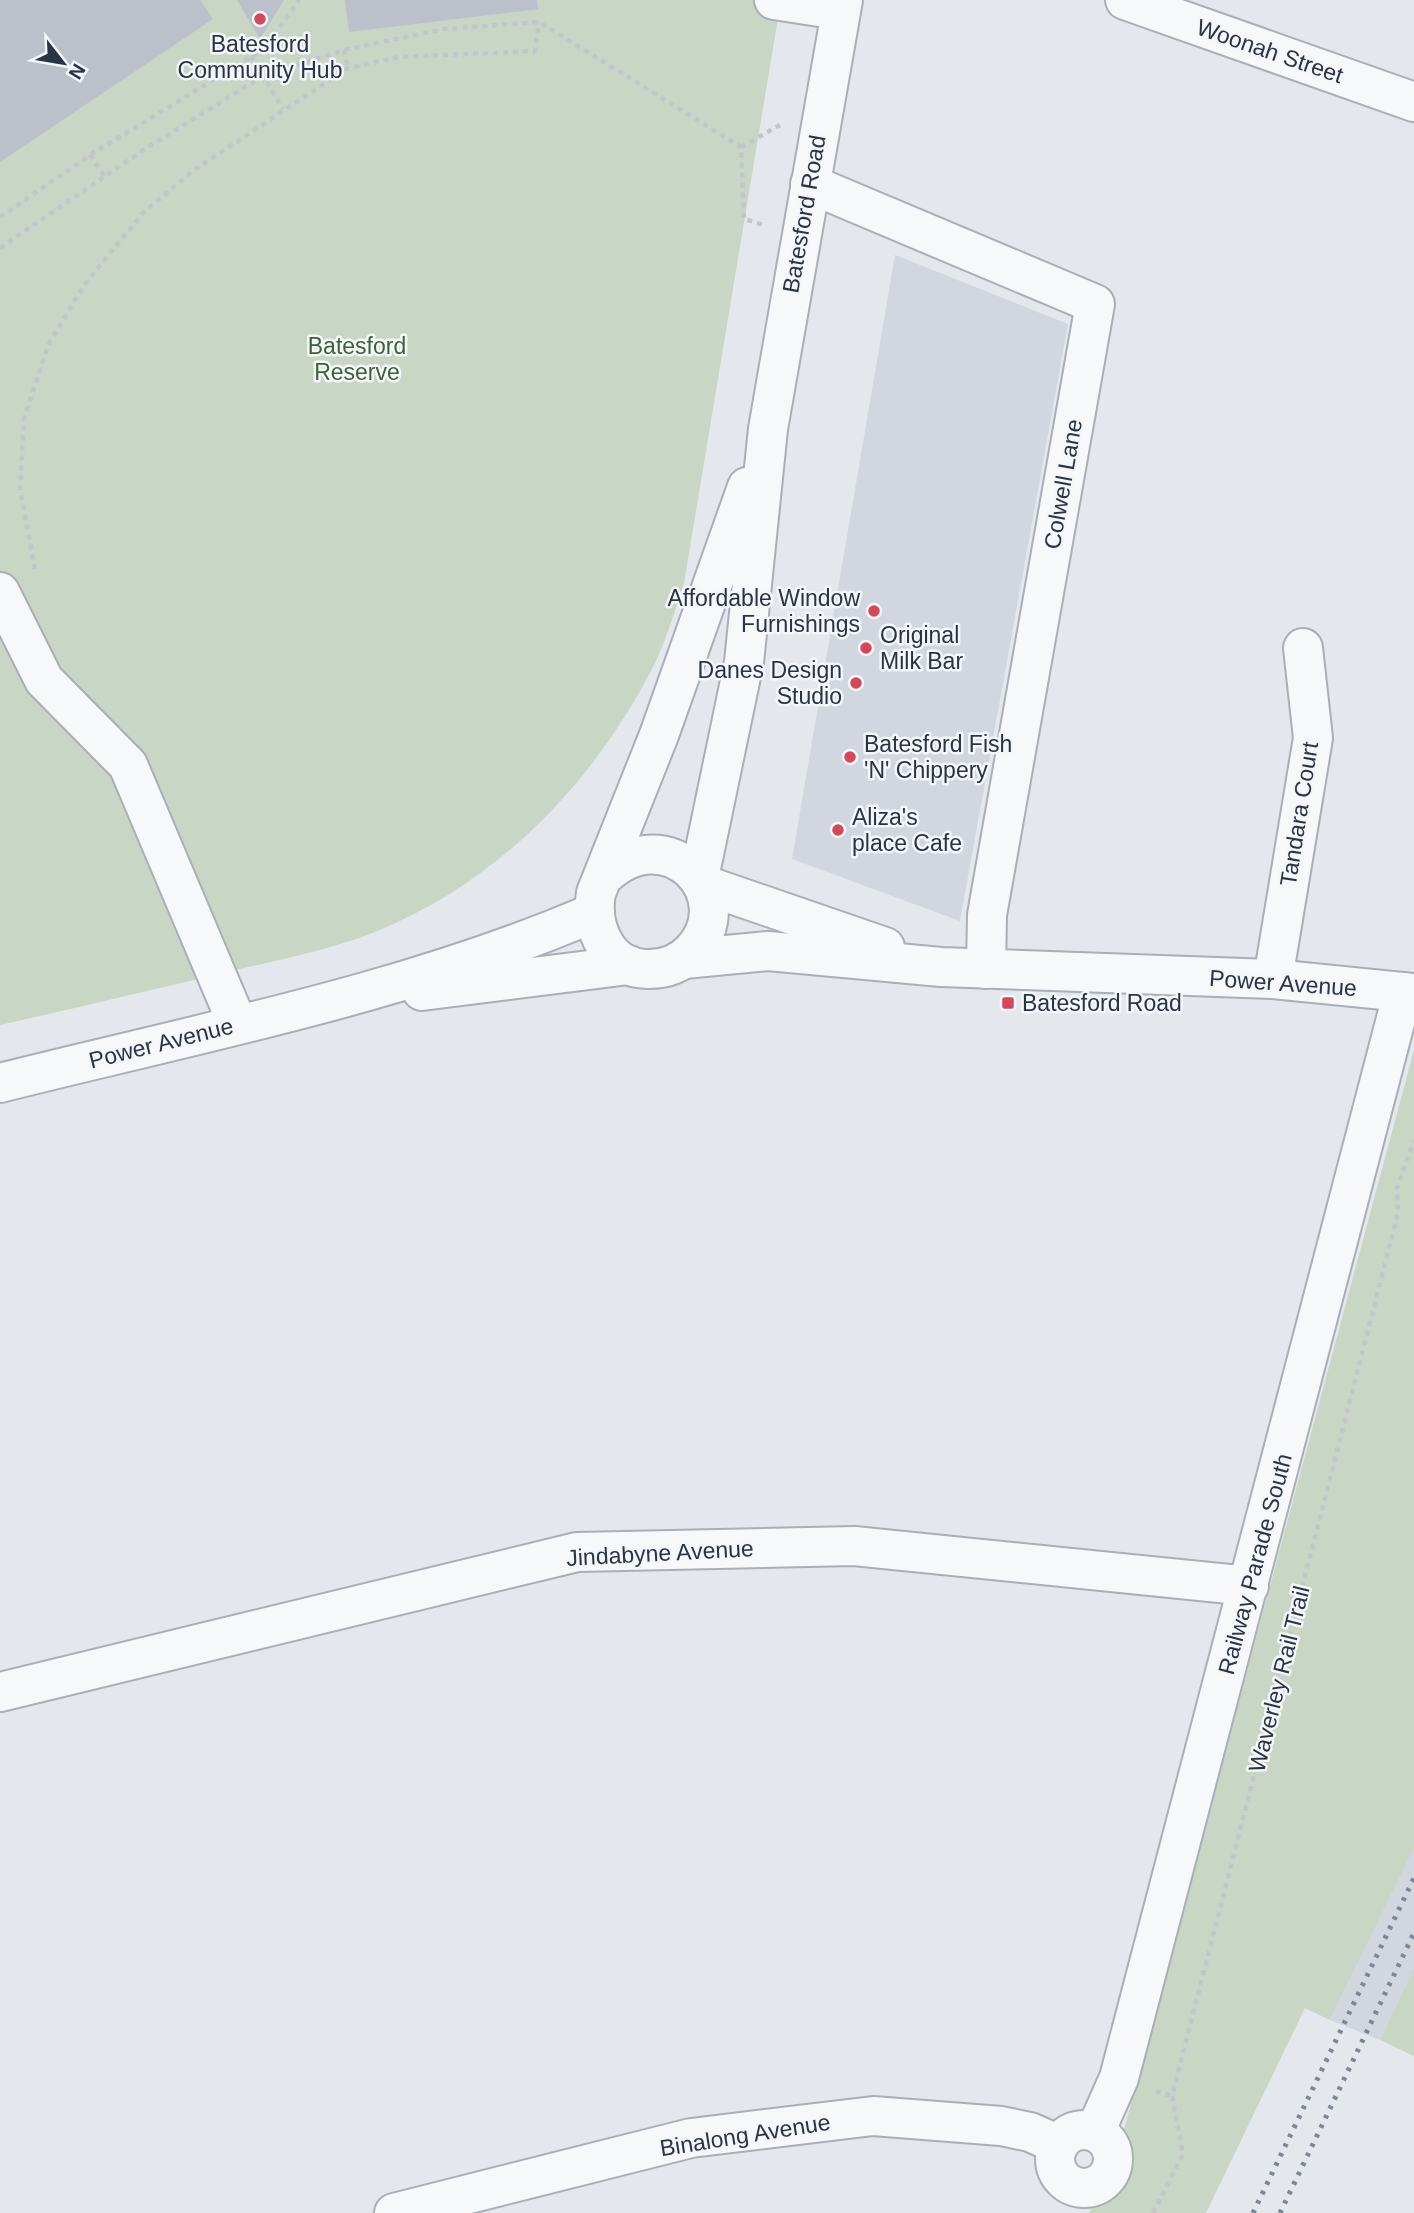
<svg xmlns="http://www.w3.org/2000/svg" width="1414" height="2213" font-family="Arial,sans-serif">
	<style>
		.built { fill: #d2d6de }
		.green { fill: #c9d6c5 }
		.building { fill: #bbc0ca }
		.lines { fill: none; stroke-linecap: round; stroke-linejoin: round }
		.minor-casing { stroke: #a9aeb7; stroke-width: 42 }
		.path { stroke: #c2c5cb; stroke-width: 4.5; stroke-dasharray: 5 5; stroke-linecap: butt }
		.minor { stroke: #f7f8fa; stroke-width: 38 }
		.rail { stroke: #7d8696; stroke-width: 5; stroke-dasharray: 3.5 7; stroke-linecap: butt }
		.poi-dot { fill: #d1495b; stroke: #f4f6f9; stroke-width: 2.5 }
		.labels { text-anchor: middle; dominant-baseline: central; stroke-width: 5; stroke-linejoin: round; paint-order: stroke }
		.poi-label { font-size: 23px; fill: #2b3445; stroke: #f4f6f9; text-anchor: start }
		.street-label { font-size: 23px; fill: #2b3445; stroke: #f4f6f9 }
		.park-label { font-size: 23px; fill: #3f6138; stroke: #f4f6f9 }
	</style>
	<rect width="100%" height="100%" fill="#e4e7ec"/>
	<!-- built -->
	<g class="built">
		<polygon points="895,255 1068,324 960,921 792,859"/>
		<polygon points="1414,1848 1414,1968 1380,2040 1330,2020"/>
	</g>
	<!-- green -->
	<g class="green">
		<path d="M0,0H781L684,583C675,610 667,638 655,663C596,780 502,879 380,930C331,950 278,960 227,972C151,990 76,1008 0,1025Z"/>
		<polygon points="1414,1050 1414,1848 1330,2020 1305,2008 1206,2213 1089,2213 1119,2148"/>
		<polygon points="1414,1968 1414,2056 1380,2040"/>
	</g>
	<!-- building -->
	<g class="building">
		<polygon points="0,0 200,0 213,19 0,162"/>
		<polygon points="237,0 284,0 260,39"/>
		<polygon points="345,0 537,0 538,9 349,32"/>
	</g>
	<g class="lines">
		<!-- minor casing -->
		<g class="minor-casing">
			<g id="minor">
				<polyline points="774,0 839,10"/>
				<polyline points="1125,0 1414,102"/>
				<polyline points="810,184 1095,304 987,915 986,969"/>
				<polyline points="0,592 44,680 128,765 237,1023"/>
				<path d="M604,876C668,815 743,897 692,951C681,963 667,969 649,969C608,970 590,928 596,893L659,735L747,487"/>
				<polyline points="699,878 744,662 768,429 843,0"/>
				<polyline points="702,884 885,947"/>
				<polyline points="684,959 768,951 941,967 1273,979 1414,993"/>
				<polyline points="1273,979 1313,738 1303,648"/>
				<polyline points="422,991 629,965"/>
				<path d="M0,1083C198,1033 404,994 593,913"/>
				<polyline points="0,1692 577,1552 854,1546 1249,1586"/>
				<circle cx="1084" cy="2159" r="29"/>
				<polyline points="1095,2132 1119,2078 1403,992"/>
				<polyline points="394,2213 691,2138 873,2116 1001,2126 1030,2132 1059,2145"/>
			</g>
		</g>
		<!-- path -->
		<g class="path">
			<polyline points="344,50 348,68"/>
			<polyline points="251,56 283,109"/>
			<polyline points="741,147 780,125"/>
			<polyline points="90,155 105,177"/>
			<polyline points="0,217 90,155 264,49 299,0"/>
			<polyline points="0,248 145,149 263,76 344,50 444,29 539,22 741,147 744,219 764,225"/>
			<polyline points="35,569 20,489 24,419 48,345 85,284 143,213 194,170 348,68 399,57 535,51 539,22"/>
			<polyline points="1156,2091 1172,2096"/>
			<polyline points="1153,2213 1183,2154 1172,2096 1398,1213 1397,1188 1414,1141"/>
		</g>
		<!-- minor -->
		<use href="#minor" class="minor"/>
		<!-- rail -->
		<g class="rail">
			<polyline points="1253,2213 1414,1878"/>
			<polyline points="1280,2213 1414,1933"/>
		</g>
	</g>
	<!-- markers -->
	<g class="poi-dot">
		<circle cx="260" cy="19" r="7"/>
		<circle cx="874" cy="611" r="7"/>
		<circle cx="866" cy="648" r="7"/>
		<circle cx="856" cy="683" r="7"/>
		<circle cx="850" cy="757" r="7"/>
		<circle cx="838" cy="830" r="7"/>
		<rect x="1001" y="996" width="14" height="14" rx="3.5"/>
	</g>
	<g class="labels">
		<!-- poi labels -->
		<g class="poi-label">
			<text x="260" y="44" text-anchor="middle">Batesford<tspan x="260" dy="26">Community Hub</tspan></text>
			<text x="860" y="598" text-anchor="end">Affordable Window<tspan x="860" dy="26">Furnishings</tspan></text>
			<text x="880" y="635">Original<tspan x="880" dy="26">Milk Bar</tspan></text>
			<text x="842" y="670" text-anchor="end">Danes Design<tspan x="842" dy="26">Studio</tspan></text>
			<text x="864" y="744">Batesford Fish<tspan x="864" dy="26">'N' Chippery</tspan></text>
			<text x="852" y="817">Aliza's<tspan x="852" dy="26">place Cafe</tspan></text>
			<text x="1022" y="1003">Batesford Road</text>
		</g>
		<!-- street labels -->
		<g class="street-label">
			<text transform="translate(1270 51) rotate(19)">Woonah Street</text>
			<text transform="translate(804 214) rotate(-80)">Batesford Road</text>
			<text transform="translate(1063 484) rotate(-80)">Colwell Lane</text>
			<text transform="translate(1299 814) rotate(-81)">Tandara Court</text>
			<text transform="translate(1283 983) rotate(4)">Power Avenue</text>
			<text transform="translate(161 1043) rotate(-14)">Power Avenue</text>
			<text transform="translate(660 1553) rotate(-3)">Jindabyne Avenue</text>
			<text transform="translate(1255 1564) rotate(-75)">Railway Parade South</text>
			<text transform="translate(1279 1679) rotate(-76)">Waverley Rail Trail</text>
			<text transform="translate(745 2135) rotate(-9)">Binalong Avenue</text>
		</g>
		<!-- park labels -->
		<g class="park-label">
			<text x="357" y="346">Batesford<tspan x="357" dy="26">Reserve</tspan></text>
		</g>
	</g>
	<!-- north arrow -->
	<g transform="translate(63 63) rotate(121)" stroke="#f4f6f9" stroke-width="5" paint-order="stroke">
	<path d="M0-5L12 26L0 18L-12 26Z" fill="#2b3445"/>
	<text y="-10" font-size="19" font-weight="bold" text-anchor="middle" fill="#2b3445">N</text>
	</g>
</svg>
